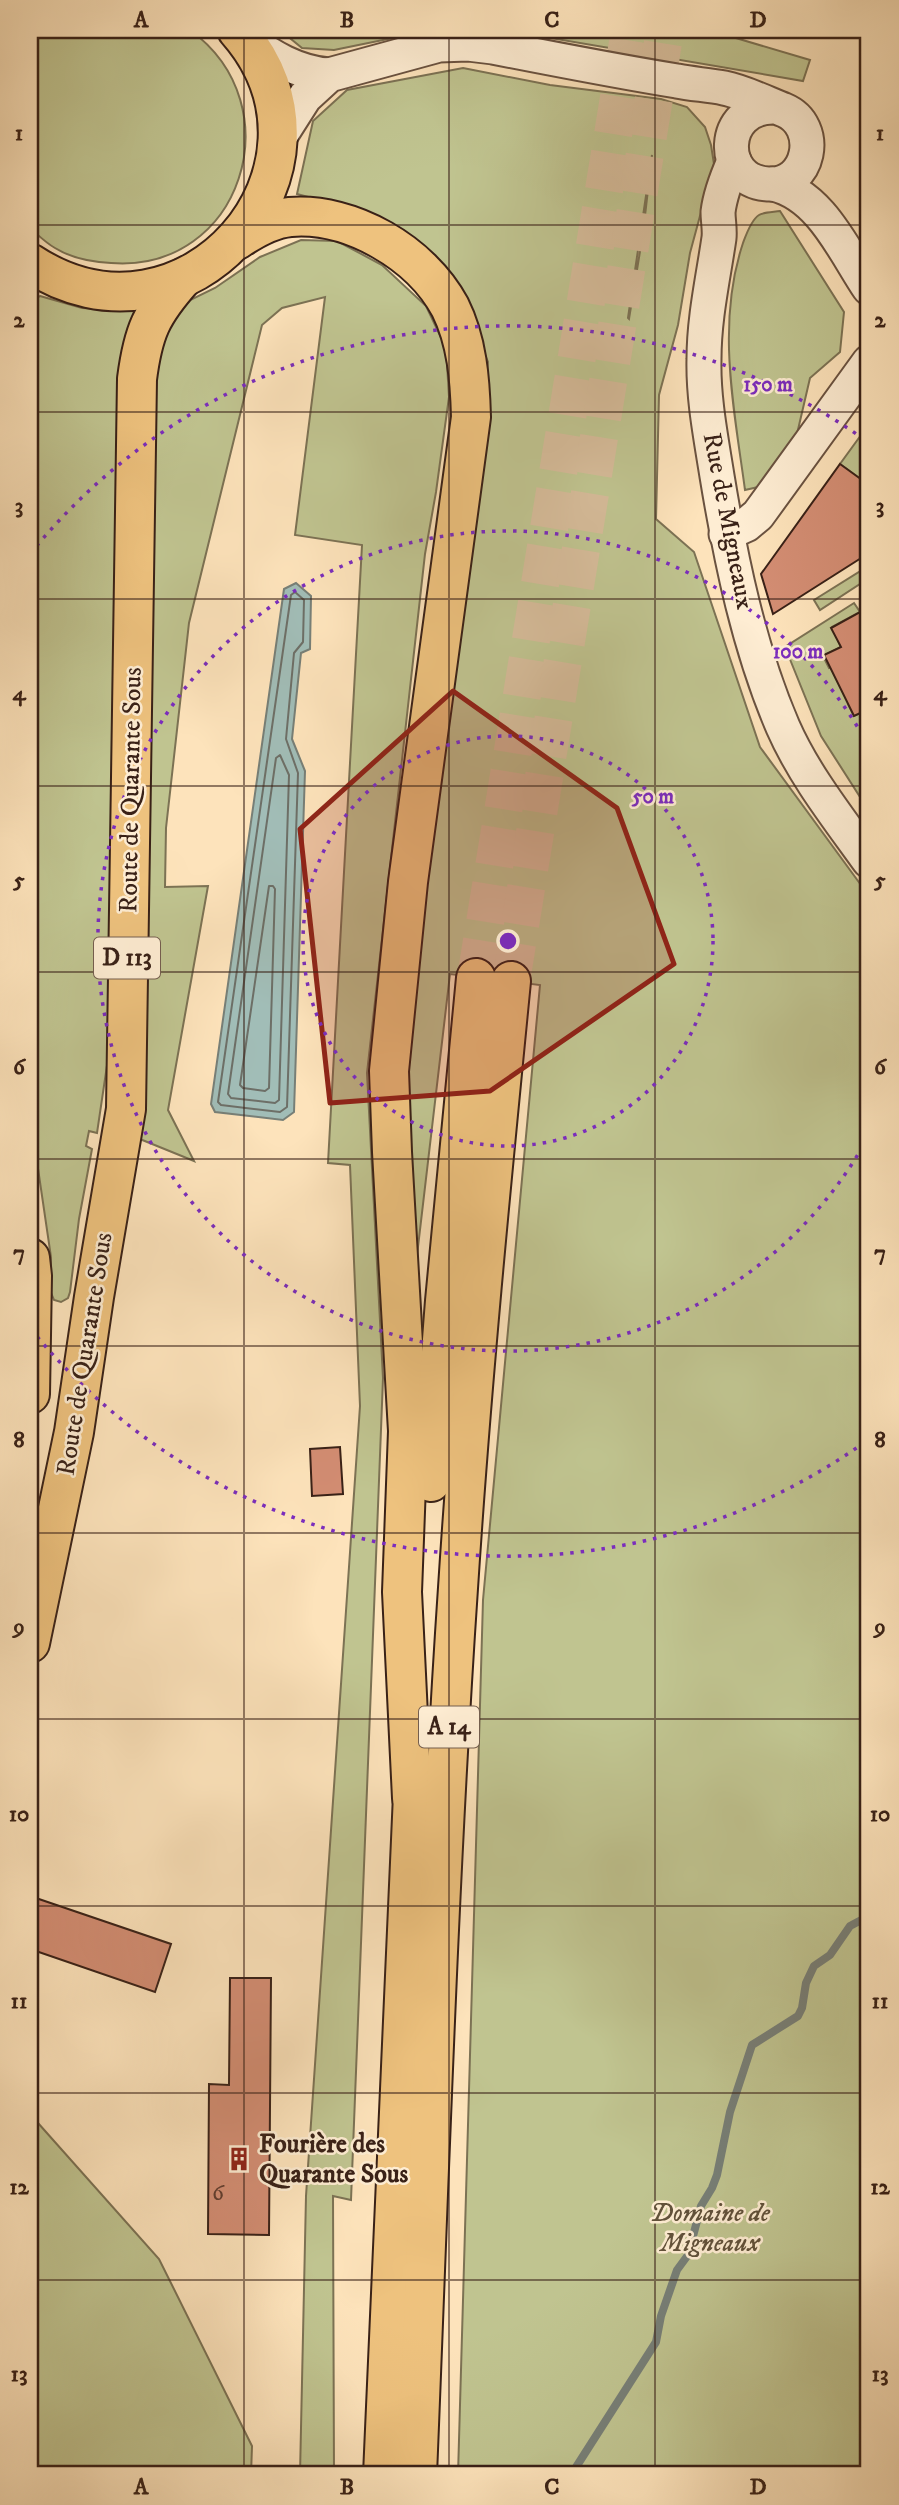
<svg xmlns="http://www.w3.org/2000/svg" width="899" height="2505" font-family="'IM FELL DW Pica',serif">
	<style>
		.green { fill: #c0c490; stroke: #7c7254; stroke-width: 2; fill-rule: evenodd }
		.water { fill: #a1bdb7; stroke: #777f77; stroke-width: 2 }
		.lines { fill: none; stroke-linecap: round; stroke-linejoin: round }
		.shore { stroke: #6d6f67; stroke-width: 2 }
		.stream { stroke: #777f77; stroke-width: 8 }
		.building { fill: #d38d73; stroke: #392117; stroke-width: 2 }
		.highway-tunnel { stroke: #d6bc9a; stroke-width: 38; stroke-dasharray: 38 19; stroke-linecap: butt }
		.minor-casing { stroke: #6a5240; stroke-width: 37 }
		.major-casing { stroke: #392117; stroke-width: 42 }
		.highway-casing { stroke: #392117; stroke-width: 42 }
		.minor { stroke: #feedd3; stroke-width: 33 }
		.major { stroke: #eec27e; stroke-width: 38 }
		.highway { stroke: #eec27e; stroke-width: 38 }
		.marked { fill: #8f2418; fill-opacity: 0.2; stroke: #8f2418; stroke-width: 5; stroke-linejoin: round }
		.grid { fill: none; stroke: #392117; stroke-width: 2; stroke-opacity: 0.55 }
		.ring { fill: none; stroke: #7b2cbf; stroke-width: 3.5; stroke-dasharray: 3.5 7 }
		.labels { text-anchor: middle; dominant-baseline: central; stroke-width: 5; stroke-linejoin: round; paint-order: stroke }
		.number-label { font-size: 23px; fill: #603c2e }
		.shield { fill: #feedd3; stroke: #745e4f; stroke-width: 2 }
		.shield-label { font-size: 24px; font-weight: bold; fill: #392117 }
		.street-label { font-size: 26px; fill: #392117; stroke: #feedd3 }
		.poi-label { font-size: 26px; font-weight: bold; fill: #392117; stroke: #feedd3; text-anchor: start }
		.park-label { font-size: 26px; font-style: italic; fill: #62523b; stroke: #feedd3 }
		.centre { fill: #7b2cbf; stroke: #feedd3; stroke-width: 3.5 }
		.ring-label { font-size: 21px; text-anchor: middle; font-weight: bold; fill: #7b2cbf; stroke: #feedd3; stroke-width: 5; stroke-linejoin: round; paint-order: stroke }
		.neatline { fill: none; stroke: #392117; stroke-width: 2.5 }
		.grid-label { font-size: 23px; text-anchor: middle; font-weight: bold; fill: #392117 }
	</style>
	<rect width="100%" height="100%" fill="#fde3bb"/>
	<filter id="stains"><feTurbulence type="fractalNoise" baseFrequency=".00286" numOctaves="4"/><feColorMatrix values="0 0 0 0 .2 0 0 0 0 .09 0 0 0 0 .02 0 0 0 .5 -.17"/></filter>
	<radialGradient id="worn" r=".72"><stop offset=".6" stop-color="#630" stop-opacity="0"/><stop offset="1" stop-color="#630" stop-opacity=".3"/></radialGradient>
	<!-- green -->
	<g class="green">
		<path d="M49,30H190C295,106 241,273 111,263C92,262 71,258 55,248C46,243 38,235 30,228V44Z"/>
		<polygon points="280,30 432,30 334,50 302,48"/>
		<polygon points="504,30 709,30 810,60 803,81"/>
		<path d="M463,68L550,85L661,99L687,107L705,127L711,145L714,164L690,253L678,325L659,395L656,519L694,552L760,747L869,896V2475H458L483,1600L540,985L450,974L414,1281L404,1059L484,412L488,362L463,304L421,248L376,215L297,194L313,121L347,90ZM652,155L643,233L629,319L628,318Z"/>
		<path d="M780,211L844,312L840,352L810,378L797,434L758,487L745,490C734,408 716,324 743,243C746,235 751,220 759,215C763,212 774,212 780,211Z"/>
		<polygon points="301,240 337,241 382,265 426,306 446,348 449,397 436,492 425,554 367,1073 383,1378 351,2200 333,2196 334,2475 300,2475 306,2196 360,1406 350,1165 328,1163 362,545 295,535 325,297 282,308 262,325 189,623 166,828 165,887 208,886 168,1110 194,1161 130,1135 156,345 182,304 215,288 260,257"/>
		<polygon points="40,296 82,308 135,311 129,327 109,1052 97,1133 89,1131 86,1146 92,1149 79,1219 70,1292 68,1298 61,1302 54,1300 51,1293 51,1257 30,1114 30,765 35,304 38,297"/>
		<polygon points="869,424 869,493 861,498 855,493 863,481 840,464"/>
		<polygon points="867,567 869,578 820,610 814,600"/>
		<polygon points="854,603 860,612 832,627 841,647 823,656 829,668 848,660 866,694 848,704 854,716 869,709 869,811 821,736 785,647"/>
		<polygon points="30,2114 159,2259 252,2446 251,2475 30,2475"/>
	</g>
	<!-- water -->
	<polygon class="water" points="296,583 311,596 310,649 301,653 292,739 305,771 294,1112 283,1120 215,1112 211,1104 284,589"/>
	<g class="lines">
		<!-- shore -->
		<g class="shore">
			<polygon points="295,592 304,600 303,642 294,653 286,739 298,773 287,1107 280,1112 221,1105 218,1102 291,595"/>
			<polygon points="280,755 289,775 279,1100 275,1103 231,1098 228,1094 276,758"/>
			<polygon points="269,886 273,886 275,889 269,1088 265,1091 243,1088 240,1085"/>
		</g>
		<!-- stream -->
		<polyline class="stream" points="571,2475 656,2342 661,2316 677,2270 688,2255 701,2206 712,2188 717,2175 730,2112 752,2045 798,2016 802,2008 806,1983 814,1966 830,1955 850,1926 867,1917 869,1912"/>
	</g>
	<!-- building -->
	<g class="building">
		<polygon points="840,464 869,485 869,553 773,614 761,574"/>
		<polygon points="860,612 869,628 869,709 854,716 824,655 841,647 831,628"/>
		<polygon points="340,1447 343,1494 312,1496 310,1449"/>
		<polygon points="30,1896 171,1944 155,1992 30,1949"/>
		<polygon points="230,1978 271,1978 269,2235 208,2234 209,2084 229,2085"/>
	</g>
	<g class="lines">
		<!-- highway-tunnel -->
		<g class="highway-tunnel">
			<polyline points="476,978 630,30"/>
			<polyline points="511,981 665,30"/>
		</g>
		<!-- minor casing -->
		<g class="minor-casing">
			<g id="minor">
				<path d="M244,38C270,56 297,73 329,75"/>
				<path d="M277,141L305,97L329,75L439,45L468,44L493,47C554,59 615,71 677,81C692,84 709,85 724,88C744,92 766,103 784,110C822,126 810,187 768,184C717,181 720,107 773,107"/>
				<path d="M734,161C727,177 720,195 718,212C718,221 720,229 719,238C713,279 704,318 704,359C703,398 711,438 717,476C731,561 749,648 783,727C804,775 839,819 869,861"/>
				<path d="M773,184C821,195 844,251 869,288"/>
				<polyline points="726,534 746,525 758,515 869,362"/>
			</g>
		</g>
		<!-- major casing -->
		<g class="major-casing">
			<g id="major">
				<path d="M30,263C186,366 358,168 237,30"/>
				<polyline points="30,1258 32,1276 30,1394"/>
				<path d="M30,1643L74,1432L94,1297L126,1109L137,379C143,332 151,314 183,278"/>
			</g>
		</g>
		<!-- highway casing -->
		<g class="highway-casing">
			<g id="highway">
				<path d="M237,240C253,229 270,219 290,217C351,212 421,253 450,307C467,341 470,379 471,417L408,882L389,1071L392,1152L408,1431L402,1592L412,1798"/>
				<polyline points="431,1482 445,1301 476,978"/>
				<polyline points="383,2475 414,1772"/>
				<path d="M417,2475C429,2180 438,1884 458,1588C471,1386 491,1184 511,981"/>
			</g>
		</g>
		<!-- minor -->
		<use href="#minor" class="minor"/>
		<!-- major -->
		<use href="#major" class="major"/>
		<!-- highway -->
		<use href="#highway" class="highway"/>
	</g>
	<!-- marked area -->
	<path class="marked" d="M453,691L617,808L674,964L490,1091L330,1103L300,829Z"/>
	<!-- grid -->
	<path class="grid" d="M244,30V2475M449,30V2475M655,30V2475M30,225H869M30,412H869M30,599H869M30,786H869M30,972H869M30,1159H869M30,1346H869M30,1533H869M30,1719H869M30,1906H869M30,2093H869M30,2280H869"/>
	<!-- distance rings -->
	<g class="ring">
		<circle cx="508" cy="941" r="205"/>
		<path d="M868 1137A410 410 0 1 1 868 745"/>
		<path d="M865 1442A615 615 0 0 1 30 1328M30 554A615 615 0 0 1 865 440"/>
	</g>
	<!-- icons -->
	<defs>
		<g id="building-bare" transform="scale(1.89)"><path d="M-4-6H4V6H1V3H-1V6H-4ZM-2.5-4.3h1.7v1.8h-1.7ZM.8-4.3h1.7v1.8H.8ZM-2.5-1h1.7V.8h-1.7ZM.8-1h1.7V.8H.8Z" fill="#8f2418" stroke="#feedd3" stroke-width="2.5" paint-order="stroke"/></g>
	</defs>
	<g fill-rule="evenodd">
		<use href="#building-bare" x="239" y="2159"/>
	</g>
	<g class="labels">
		<!-- number labels -->
		<g class="number-label">
			<text x="218" y="2193">6</text>
		</g>
		<!-- shield labels -->
		<g class="shield">
			<rect x="94" y="937.5" width="66" height="41" rx="5"/>
			<rect x="419" y="1706.5" width="60" height="41" rx="5"/>
		</g>
		<g class="shield-label">
			<text x="127" y="958">D 113</text>
			<text x="449" y="1727">A 14</text>
		</g>
		<!-- street labels -->
		<g class="street-label">
			<text transform="translate(728 521) rotate(79)">Rue de Migneaux</text>
			<text transform="translate(131 790) rotate(-89)">Route de Quarante Sous</text>
			<text transform="translate(85 1354) rotate(-81)">Route de Quarante Sous</text>
		</g>
		<!-- poi labels -->
		<g class="poi-label">
			<text x="259" y="2144">Fourière des<tspan x="259" dy="30">Quarante Sous</tspan></text>
		</g>
		<!-- park labels -->
		<g class="park-label">
			<text x="710" y="2213">Domaine de<tspan x="710" dy="30">Migneaux</tspan></text>
		</g>
	</g>
	<circle cx="508" cy="941" r="10" class="centre"/>
	<g class="ring-label">
		<text x="768" y="391">150 m</text>
		<text x="798" y="658">100 m</text>
		<text x="653" y="803">50 m</text>
	</g>
	<!-- margin -->
	<rect width="899" height="2505" fill="none" stroke="#fde3bb" stroke-width="77"/>
	<rect x="38" y="38" width="822" height="2428" class="neatline"/>
	<g class="grid-label">
		<text x="141" y="27">A</text>
		<text x="347" y="27">B</text>
		<text x="552" y="27">C</text>
		<text x="758" y="27">D</text>
		<text x="19" y="140">1</text>
		<text x="880" y="140">1</text>
		<text x="19" y="327">2</text>
		<text x="880" y="327">2</text>
		<text x="19" y="513">3</text>
		<text x="880" y="513">3</text>
		<text x="19" y="700">4</text>
		<text x="880" y="700">4</text>
		<text x="19" y="887">5</text>
		<text x="880" y="887">5</text>
		<text x="19" y="1074">6</text>
		<text x="880" y="1074">6</text>
		<text x="19" y="1260">7</text>
		<text x="880" y="1260">7</text>
		<text x="19" y="1447">8</text>
		<text x="880" y="1447">8</text>
		<text x="19" y="1634">9</text>
		<text x="880" y="1634">9</text>
		<text x="19" y="1821">10</text>
		<text x="880" y="1821">10</text>
		<text x="19" y="2008">11</text>
		<text x="880" y="2008">11</text>
		<text x="19" y="2194">12</text>
		<text x="880" y="2194">12</text>
		<text x="19" y="2381">13</text>
		<text x="880" y="2381">13</text>
		<text x="141" y="2494">A</text>
		<text x="347" y="2494">B</text>
		<text x="552" y="2494">C</text>
		<text x="758" y="2494">D</text>
	</g>
	<rect width="100%" height="100%" filter="url(#stains)"/>
	<rect width="100%" height="100%" fill="url(#worn)"/>
</svg>
